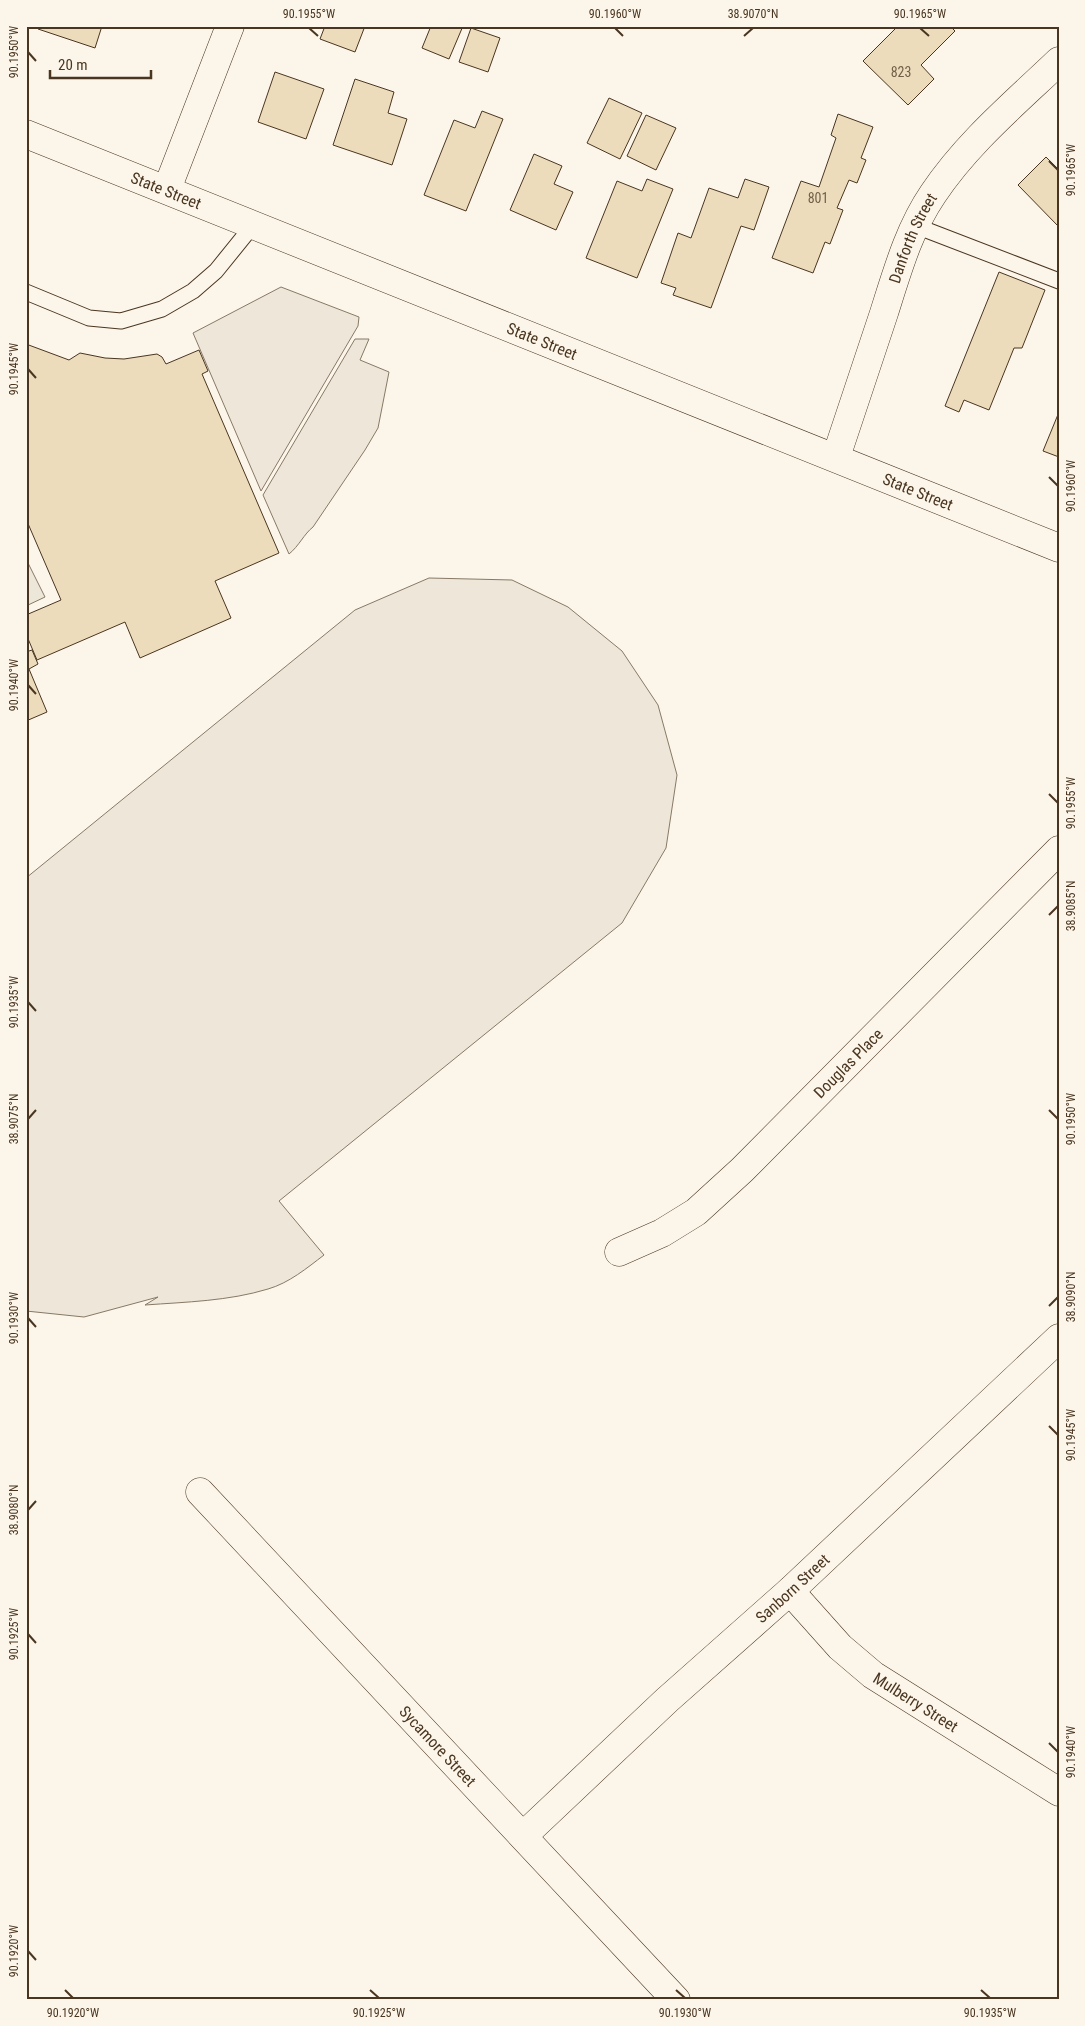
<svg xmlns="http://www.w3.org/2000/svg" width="1085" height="2026" font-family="'Roboto Condensed',sans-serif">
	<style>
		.green { fill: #ede6d9; stroke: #887966 }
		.parking { fill: #ede7d9; stroke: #887966 }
		.building { fill: #ecdcbc; stroke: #4a3520 }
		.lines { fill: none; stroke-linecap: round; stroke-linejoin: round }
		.lane-casing { stroke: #4a3520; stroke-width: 17 }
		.street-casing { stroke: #4a3520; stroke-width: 29 }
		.secondary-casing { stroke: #4a3520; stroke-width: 29 }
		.lane { stroke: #fbf6e9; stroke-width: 15 }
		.street { stroke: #fbf6e9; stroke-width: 28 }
		.secondary { stroke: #fbf6e9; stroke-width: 28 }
		.ticks { fill: none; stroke: #4a3520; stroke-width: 2 }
		.labels { text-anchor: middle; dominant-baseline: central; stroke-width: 4; stroke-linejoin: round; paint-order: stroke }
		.number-label { font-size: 14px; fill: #725f47 }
		.street-label { font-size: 16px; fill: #4a3520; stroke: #fbf6e9 }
		.neatline { fill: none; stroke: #4a3520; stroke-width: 2 }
		.ticks-label { font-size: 12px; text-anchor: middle; fill: #4a3520 }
	</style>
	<rect width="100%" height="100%" fill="#fbf6e9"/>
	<!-- green -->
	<g class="green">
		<polygon points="281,287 359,317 358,326 261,491 193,333"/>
		<path d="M355,339H369L360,360L389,372L378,428L365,450L313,527C304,534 299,546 289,554L263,495Z"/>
		<path d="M429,578L512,580L568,607L622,651L658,705L677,775L666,848L622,923L279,1201L324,1255C307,1268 289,1283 268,1289C229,1301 186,1302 145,1305L158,1297L84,1317L26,1311V878L355,610Z"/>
	</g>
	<!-- parking -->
	<polygon class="parking" points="26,559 45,597 26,606"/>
	<!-- building -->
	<g class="building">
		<polygon points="39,26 102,26 95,48 38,29"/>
		<polygon points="325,26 365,26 355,52 320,39"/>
		<polygon points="431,26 463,26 449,59 422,48"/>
		<polygon points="898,26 950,26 955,31 921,65 934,79 908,105 863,61"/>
		<polygon points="471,28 500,38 488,72 459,62"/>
		<polygon points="275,72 324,89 306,139 258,122"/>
		<polygon points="355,79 394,92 388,113 407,119 392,165 333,145"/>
		<polygon points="609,98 642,113 620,159 587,143"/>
		<polygon points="482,111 503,119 466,211 424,195 454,120 475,128"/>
		<polygon points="838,114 873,127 861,158 866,160 857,183 849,180 837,208 843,210 830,244 825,242 813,273 772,258 801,181 819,187 836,138 831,135"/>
		<polygon points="646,115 676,128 656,170 627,156"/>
		<polygon points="534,154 562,166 554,184 573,192 556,230 510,210"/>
		<polygon points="1046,157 1059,170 1058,226 1018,185"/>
		<polygon points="647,179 673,189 637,278 586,258 617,181 642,191"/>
		<polygon points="745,179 769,187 754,230 741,226 711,308 673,295 676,288 661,283 678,233 691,238 709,188 738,198"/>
		<polygon points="999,272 1045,290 1022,348 1014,348 989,410 964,400 959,412 945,406"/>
		<polygon points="26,344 69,360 80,353 105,358 124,359 157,354 162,357 166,364 199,350 208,371 202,374 279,553 215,581 231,618 140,658 125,622 37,660 26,634 26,615 61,600 26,519"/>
		<polygon points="1059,412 1059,457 1043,451"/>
		<polygon points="32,650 38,664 29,669 47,712 26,721 26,652"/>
	</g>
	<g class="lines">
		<!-- lane casing -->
		<g class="lane-casing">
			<g id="lane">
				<polyline points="916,226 1059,281"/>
				<polyline points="26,292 89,318 121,321 162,309 193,291 216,271 254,224"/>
			</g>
		</g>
		<!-- street casing -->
		<g class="street-casing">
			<g id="street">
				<polyline points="167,189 230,26"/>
				<path id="s1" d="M836,457C852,409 868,361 884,313C897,272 909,229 933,194C967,143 1015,103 1059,61"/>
				<path id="s2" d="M619,1252L662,1233L696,1212L742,1170L1059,850"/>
				<path id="s3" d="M200,1492L676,2000"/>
				<path id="s4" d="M790,1591L840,1647L873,1675L1059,1792"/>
				<path id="s5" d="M523,1836L667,1700L790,1591L1059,1338"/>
			</g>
		</g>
		<!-- secondary casing -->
		<g class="secondary-casing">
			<g id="secondary">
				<path id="s6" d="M26,134L1059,548"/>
			</g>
		</g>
		<!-- lane -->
		<use href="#lane" class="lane"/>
		<!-- street -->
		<use href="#street" class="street"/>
		<!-- secondary -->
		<use href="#secondary" class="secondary"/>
	</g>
	<!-- ticks -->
	<path class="ticks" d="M309,28L318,36M615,28L623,36M920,28L929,36M744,36L753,28M28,52L36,61M1049,161L1058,170M28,369L36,378M1049,477L1058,486M28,685L36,694M1049,794L1058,803M1049,915L1058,906M28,1002L36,1011M1049,1110L1058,1119M28,1119L36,1110M1049,1306L1058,1297M28,1318L36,1327M1049,1426L1058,1435M28,1510L36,1501M28,1634L36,1643M1049,1743L1058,1752M28,1951L36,1960M65,1990L73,1998M370,1990L379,1998M676,1990L685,1998M981,1990L990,1998"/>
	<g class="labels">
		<!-- number labels -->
		<g class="number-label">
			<text x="901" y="72">823</text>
			<text x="818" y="198">801</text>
		</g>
		<!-- street labels -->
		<g class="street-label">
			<text stroke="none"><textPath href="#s6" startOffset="151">State Street</textPath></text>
			<text stroke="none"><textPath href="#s1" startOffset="232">Danforth Street</textPath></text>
			<text stroke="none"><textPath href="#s6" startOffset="556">State Street</textPath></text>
			<text stroke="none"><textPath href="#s6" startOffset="961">State Street</textPath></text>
			<text stroke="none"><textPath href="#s2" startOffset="300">Douglas Place</textPath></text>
			<text stroke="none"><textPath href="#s5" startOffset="366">Sanborn Street</textPath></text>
			<text stroke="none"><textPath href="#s4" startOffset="169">Mulberry Street</textPath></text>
			<text stroke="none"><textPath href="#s3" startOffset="348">Sycamore Street</textPath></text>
		</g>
	</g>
	<!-- border -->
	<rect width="1085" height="2026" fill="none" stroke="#fbf6e9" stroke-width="55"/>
	<!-- scale -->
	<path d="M50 70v8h101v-8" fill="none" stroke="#4a3520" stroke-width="2.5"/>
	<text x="58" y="70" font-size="15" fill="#4a3520" stroke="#fbf6e9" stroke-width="4" paint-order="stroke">20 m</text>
	<rect x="28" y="28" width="1030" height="1970" class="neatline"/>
	<g class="ticks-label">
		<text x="309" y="18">90.1955°W</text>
		<text x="615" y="18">90.1960°W</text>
		<text x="753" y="18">38.9070°N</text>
		<text x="920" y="18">90.1965°W</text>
		<text transform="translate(14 52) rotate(-90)" y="4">90.1950°W</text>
		<text transform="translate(1071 170) rotate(-90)" y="4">90.1965°W</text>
		<text transform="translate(14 369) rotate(-90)" y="4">90.1945°W</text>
		<text transform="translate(1071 486) rotate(-90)" y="4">90.1960°W</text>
		<text transform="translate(14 685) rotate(-90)" y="4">90.1940°W</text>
		<text transform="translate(1071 803) rotate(-90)" y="4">90.1955°W</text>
		<text transform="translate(1071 906) rotate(-90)" y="4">38.9085°N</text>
		<text transform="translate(14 1002) rotate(-90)" y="4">90.1935°W</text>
		<text transform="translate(14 1119) rotate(-90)" y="4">38.9075°N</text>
		<text transform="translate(1071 1119) rotate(-90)" y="4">90.1950°W</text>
		<text transform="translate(1071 1297) rotate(-90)" y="4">38.9090°N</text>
		<text transform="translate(14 1318) rotate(-90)" y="4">90.1930°W</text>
		<text transform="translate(1071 1435) rotate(-90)" y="4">90.1945°W</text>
		<text transform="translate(14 1510) rotate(-90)" y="4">38.9080°N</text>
		<text transform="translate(14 1634) rotate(-90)" y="4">90.1925°W</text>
		<text transform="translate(1071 1752) rotate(-90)" y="4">90.1940°W</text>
		<text transform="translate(14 1951) rotate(-90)" y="4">90.1920°W</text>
		<text x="73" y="2017">90.1920°W</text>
		<text x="379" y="2017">90.1925°W</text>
		<text x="685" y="2017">90.1930°W</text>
		<text x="990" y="2017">90.1935°W</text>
	</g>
</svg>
